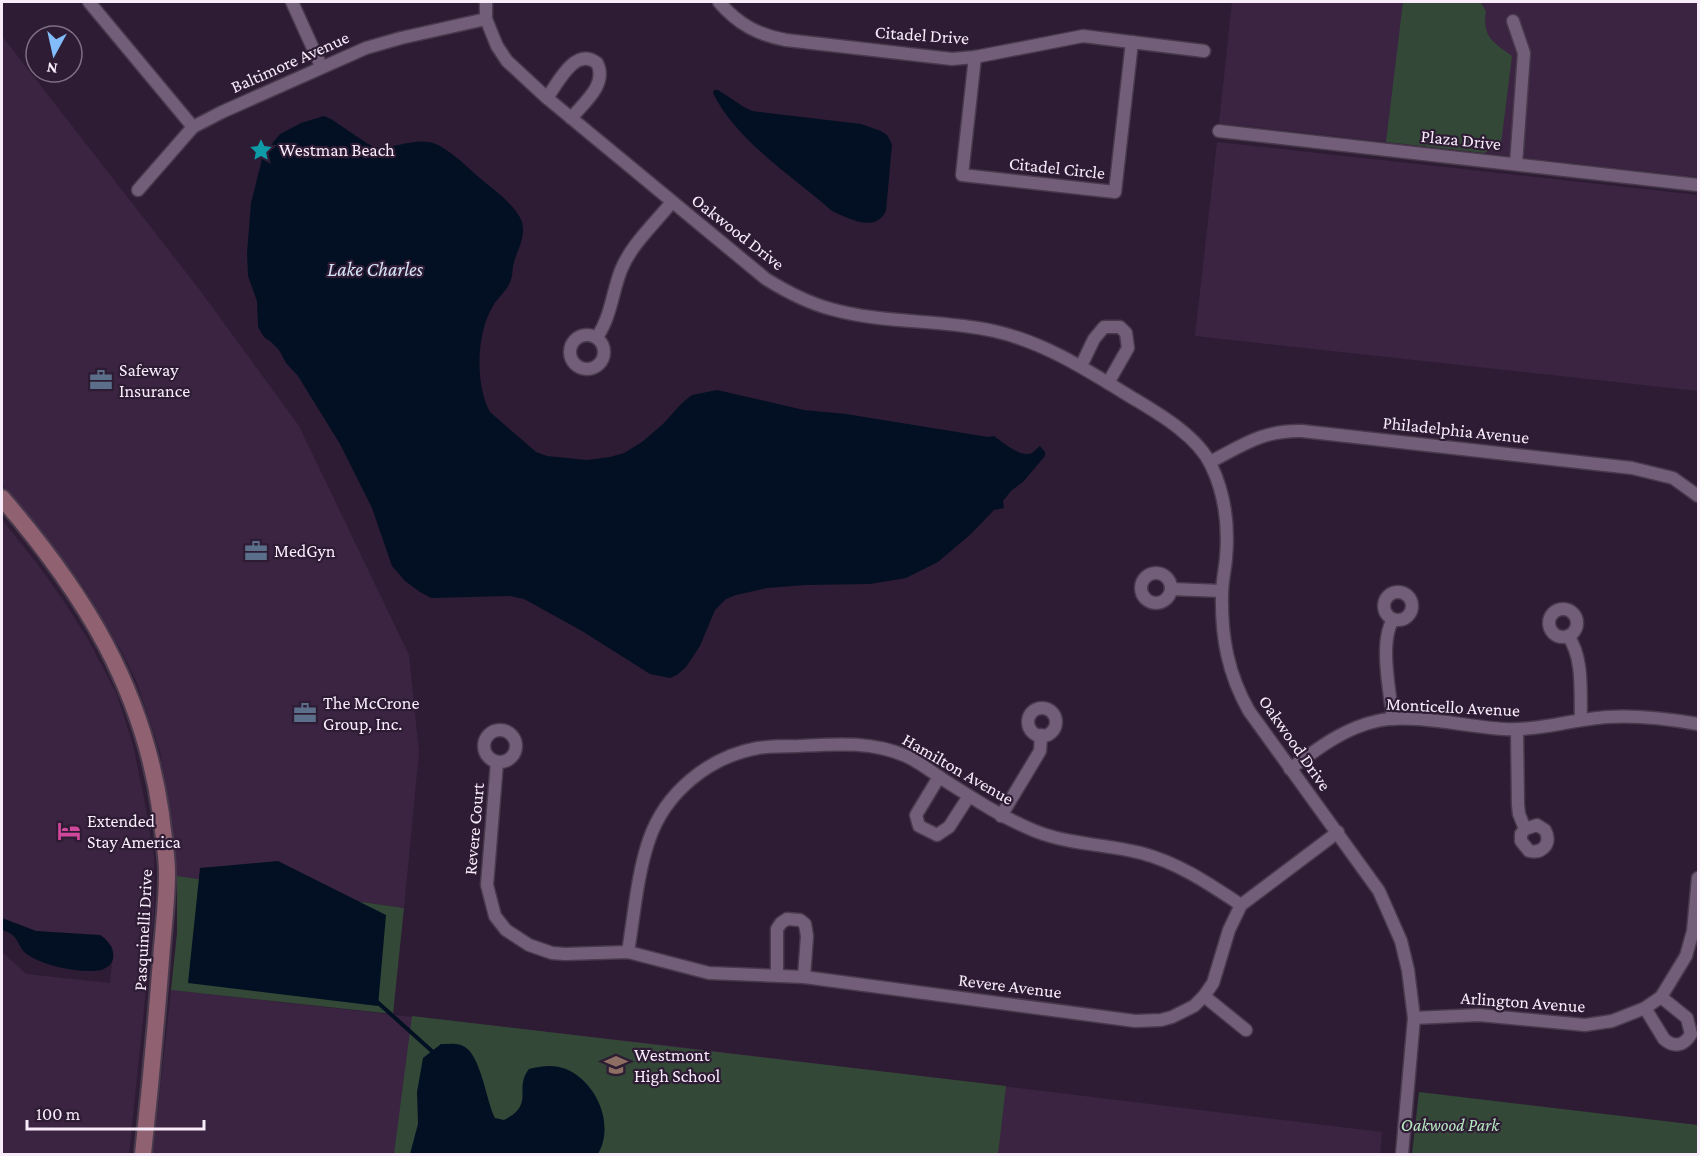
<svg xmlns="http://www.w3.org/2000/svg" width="1700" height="1156" font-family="'Crimson Pro',serif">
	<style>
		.built { fill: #3a2441 }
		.green { fill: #334837 }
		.water { fill: #031023 }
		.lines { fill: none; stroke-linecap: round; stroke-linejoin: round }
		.stream { stroke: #031023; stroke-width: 4 }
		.street-casing { stroke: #48394c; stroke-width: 15 }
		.secondary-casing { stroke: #48394c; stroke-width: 20 }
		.street { stroke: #725e79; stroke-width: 12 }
		.secondary { stroke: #906170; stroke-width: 16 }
		.labels { text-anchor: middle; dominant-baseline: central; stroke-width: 4.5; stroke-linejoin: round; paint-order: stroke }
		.street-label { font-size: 18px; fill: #f8ecfb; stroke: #2e1c34 }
		.poi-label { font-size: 18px; fill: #f8ecfb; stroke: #2e1c34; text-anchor: start }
		.park-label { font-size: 18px; font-style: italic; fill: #b6e8c0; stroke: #2e1c34 }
		.water-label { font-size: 20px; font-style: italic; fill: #d7e5f8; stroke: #2e1c34 }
	</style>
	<rect width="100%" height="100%" fill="#2e1c34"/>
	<!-- built -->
	<g class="built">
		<polygon points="1232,2 1698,2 1698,177 1219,123"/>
		<polygon points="2,36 199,289 299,426 409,655 419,752 404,908 177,876 170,809 160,752 137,683 122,652 83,586 47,539 2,485"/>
		<polygon points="1217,142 1698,195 1698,391 1195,336"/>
		<polygon points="2,520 36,562 65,603 89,641 117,695 133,745 144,798 154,857 154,913 129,1154 2,1154 2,952 26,974 110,983 113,954 112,946 50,932 36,931 2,918"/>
		<polygon points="171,990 647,1043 1382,1132 1380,1154 153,1154"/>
	</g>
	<!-- green -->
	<g class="green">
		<path d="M1403,2L1481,3L1486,11C1482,37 1493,42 1512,56L1501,144L1484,153L1386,142Z"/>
		<polygon points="177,876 404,908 393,1014 171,990 177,933"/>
		<polygon points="412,1016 1006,1086 998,1154 394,1154"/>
		<polygon points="1419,1092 1698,1125 1698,1154 1412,1154"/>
	</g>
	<!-- water -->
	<g class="water">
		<path d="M714,90H718L744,107L752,111L861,124L881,131L887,135L892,144L886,211C875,233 850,219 832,211C793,176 736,141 713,93Z"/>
		<path d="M324,116L331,119L368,144L375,147C393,149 411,139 429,142C446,145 468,168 481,179C495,191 516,205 522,222C526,237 518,248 514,262C512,268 513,274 511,280C507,291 498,297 493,306C476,334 475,384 490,412L536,452L547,456L587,460L610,457L624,453L642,442L663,424L682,403L692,395L717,390L804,410L846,414L988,437L994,436C1003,442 1020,458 1032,453C1035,451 1037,448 1040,446L1045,452V456L1023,482L1012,490L1003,501L1004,508L994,510L971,534L938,562L906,578L870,584L805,585L767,588L736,595L726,599L715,610L700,646L686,667L677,675L670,678L650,674L582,631L524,599L510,596L431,598L420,592L405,581L392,566L372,508L340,444L298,376L286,363L279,350L271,342L264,337L258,327L257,301L248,276L247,253L251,203L263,155L280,134L301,123Z"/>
		<polygon points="278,861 386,915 378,1006 188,983 200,868"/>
		<path d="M2,918L36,931L100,935C114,943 121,964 101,970C82,974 44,966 28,955C16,947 21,935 2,930Z"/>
		<path d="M441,1044C447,1044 455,1043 461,1045C481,1051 486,1102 495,1118L504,1120C536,1104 513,1089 529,1069C541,1066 553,1064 566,1069C597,1082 615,1125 598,1154H410L418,1124L417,1092L423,1058Z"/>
	</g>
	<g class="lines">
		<!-- stream -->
		<polyline class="stream" points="375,1000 433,1052"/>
		<!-- street casing -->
		<g class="street-casing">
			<g id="street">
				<polyline points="89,2 193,127"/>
				<polyline points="292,2 321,66"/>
				<path d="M486,2V19L497,46L507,61L547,98L766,279C787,292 808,303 831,309C884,324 941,319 994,331C1047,343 1090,372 1136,400C1161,415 1198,437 1211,465C1225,494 1229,525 1226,558C1225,570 1222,582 1222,594C1221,637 1228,674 1249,711L1379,891L1401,941L1408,970L1414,1018L1402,1154"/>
				<path d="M719,2C738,24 758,35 786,40L952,59L975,57L1083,36L1204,51"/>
				<polyline points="1513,21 1524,53 1516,164"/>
				<polyline points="975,57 962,175 1115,192 1132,42"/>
				<path d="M547,98C558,83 575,46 597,63C608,84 584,103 571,118"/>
				<polyline points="1219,131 1698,185"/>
				<polyline points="138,190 193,127 222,112 366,48 401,38 486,19"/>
				<circle cx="587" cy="352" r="17"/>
				<path d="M597,337C611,317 612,293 621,270C631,245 654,224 672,202"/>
				<polyline points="1081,366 1094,339 1104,327 1120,327 1126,333 1128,348 1108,383"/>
				<path d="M1210,462C1243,445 1263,430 1302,431L1632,468L1673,478L1698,496"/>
				<circle cx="1156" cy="588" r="15"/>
				<polyline points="1171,589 1222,591"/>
				<circle cx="1398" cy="606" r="14"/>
				<circle cx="1563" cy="623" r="14"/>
				<path d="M1393,620C1379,641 1390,693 1393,719"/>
				<path d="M1568,636C1584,658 1580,694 1581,720"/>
				<circle cx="1042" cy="722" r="14"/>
				<path d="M1517,730L1518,805L1519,814L1525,829L1521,834V841L1529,851C1543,854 1552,843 1545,830L1537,825L1525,829"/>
				<circle cx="500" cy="746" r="16"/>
				<polyline points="497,762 487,885 495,916 506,930 529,945 552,953 565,954 628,952 709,973 804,977 1135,1021 1161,1020 1172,1017 1194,1006 1204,996 1213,983 1229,930 1241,905 1338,832"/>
				<path d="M1290,769C1317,749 1344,728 1377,721C1412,713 1467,727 1504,729C1539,731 1573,719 1608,717C1638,715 1669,719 1698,724"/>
				<polyline points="939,777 916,815 919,826 937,835 949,827 969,796"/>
				<polyline points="1001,816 1040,751 1041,735"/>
				<path d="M628,952C634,916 637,875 649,840C665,793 708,757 758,748C771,746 785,746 798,746C836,744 871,741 906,756C919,762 932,772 944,780C974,799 1003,818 1035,831C1070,845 1106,844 1141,853C1179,863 1209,884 1241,905"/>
				<polyline points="777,975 777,929 781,923 787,919 800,920 805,924 807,936 804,977"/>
				<polyline points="1204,996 1246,1030"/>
				<path d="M1645,1008L1664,1039C1674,1048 1684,1046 1691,1034L1687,1018L1661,997"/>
				<polyline points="1414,1018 1479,1015 1585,1025 1612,1021 1645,1008 1661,997 1686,956 1693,931 1698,878"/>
			</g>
		</g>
		<!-- secondary casing -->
		<g class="secondary-casing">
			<path id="secondary" d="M2,498C84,593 143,688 161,814C163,834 167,854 167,873C167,902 163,931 161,960C156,1025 150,1090 143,1154"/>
		</g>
		<!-- street -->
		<use href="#street" class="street"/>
		<!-- secondary -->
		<use href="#secondary" class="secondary"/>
	</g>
	<!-- icons -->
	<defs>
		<g id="sight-bare" transform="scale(1.8)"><path d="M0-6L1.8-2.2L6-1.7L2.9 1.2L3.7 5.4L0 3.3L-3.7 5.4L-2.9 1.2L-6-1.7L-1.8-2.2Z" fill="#0f9aa8" stroke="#2e1c34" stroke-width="2.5" paint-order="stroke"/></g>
		<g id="office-bare" transform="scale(1.8)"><path d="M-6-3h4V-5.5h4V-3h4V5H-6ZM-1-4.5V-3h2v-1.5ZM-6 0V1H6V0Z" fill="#5c6f8a" stroke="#2e1c34" stroke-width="2.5" paint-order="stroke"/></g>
		<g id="hotel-bare" transform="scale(1.8)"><path d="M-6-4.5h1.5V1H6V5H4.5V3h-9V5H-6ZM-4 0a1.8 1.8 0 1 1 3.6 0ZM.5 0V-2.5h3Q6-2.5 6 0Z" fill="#d1479c" stroke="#2e1c34" stroke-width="2.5" paint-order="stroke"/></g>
		<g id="school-bare" transform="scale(1.8)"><path d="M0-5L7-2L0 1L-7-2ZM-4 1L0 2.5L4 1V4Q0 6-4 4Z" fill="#8d6e63" stroke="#2e1c34" stroke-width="2.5" paint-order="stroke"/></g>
	</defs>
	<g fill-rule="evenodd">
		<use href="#sight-bare" x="261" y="150"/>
		<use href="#office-bare" x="101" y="380"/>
		<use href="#office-bare" x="256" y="551"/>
		<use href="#office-bare" x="305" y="713"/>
		<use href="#hotel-bare" x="69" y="831"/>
		<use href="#school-bare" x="616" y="1065"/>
	</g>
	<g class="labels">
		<!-- street labels -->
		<g class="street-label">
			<text transform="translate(922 35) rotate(4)">Citadel Drive</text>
			<text transform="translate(290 62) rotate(-24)">Baltimore Avenue</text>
			<text transform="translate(1461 140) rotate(6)">Plaza Drive</text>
			<text transform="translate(1057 168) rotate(6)">Citadel Circle</text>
			<text transform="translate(738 232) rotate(38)">Oakwood Drive</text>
			<text transform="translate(1456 430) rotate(6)">Philadelphia Avenue</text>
			<text transform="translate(1453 707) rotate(3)">Monticello Avenue</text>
			<text transform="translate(1295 743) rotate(55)">Oakwood Drive</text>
			<text transform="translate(958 769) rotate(30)">Hamilton Avenue</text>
			<text transform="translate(474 829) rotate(-85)">Revere Court</text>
			<text transform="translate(143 930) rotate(-87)">Pasquinelli Drive</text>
			<text transform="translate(1010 986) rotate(7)">Revere Avenue</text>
			<text transform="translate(1523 1002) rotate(4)">Arlington Avenue</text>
		</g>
		<!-- poi labels -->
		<g class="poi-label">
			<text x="279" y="150">Westman Beach</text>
			<text x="119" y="370">Safeway<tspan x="119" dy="21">Insurance</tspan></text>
			<text x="274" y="551">MedGyn</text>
			<text x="323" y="703">The McCrone<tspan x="323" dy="21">Group, Inc.</tspan></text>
			<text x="87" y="821">Extended<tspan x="87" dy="21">Stay America</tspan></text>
			<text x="634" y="1055">Westmont<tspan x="634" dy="21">High School</tspan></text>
		</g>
		<!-- park labels -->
		<g class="park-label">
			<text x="1450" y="1125">Oakwood Park</text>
		</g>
		<!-- water labels -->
		<g class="water-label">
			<text x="375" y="269">Lake Charles</text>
		</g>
	</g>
	<!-- border -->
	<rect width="1700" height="1156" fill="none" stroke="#f8ecfb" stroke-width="6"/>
	<!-- north arrow -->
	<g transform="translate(54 54) rotate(188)"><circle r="28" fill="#2e1c34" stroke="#7f6f84" stroke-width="1.5"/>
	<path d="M0-4.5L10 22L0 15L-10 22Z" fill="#82bcfa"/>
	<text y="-9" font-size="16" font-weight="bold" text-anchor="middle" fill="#f8ecfb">N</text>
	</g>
	<!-- scale -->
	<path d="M27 1120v9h177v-9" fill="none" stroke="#f8ecfb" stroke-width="3"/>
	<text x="36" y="1120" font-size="18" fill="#f8ecfb" stroke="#2e1c34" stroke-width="4.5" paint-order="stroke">100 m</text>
</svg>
